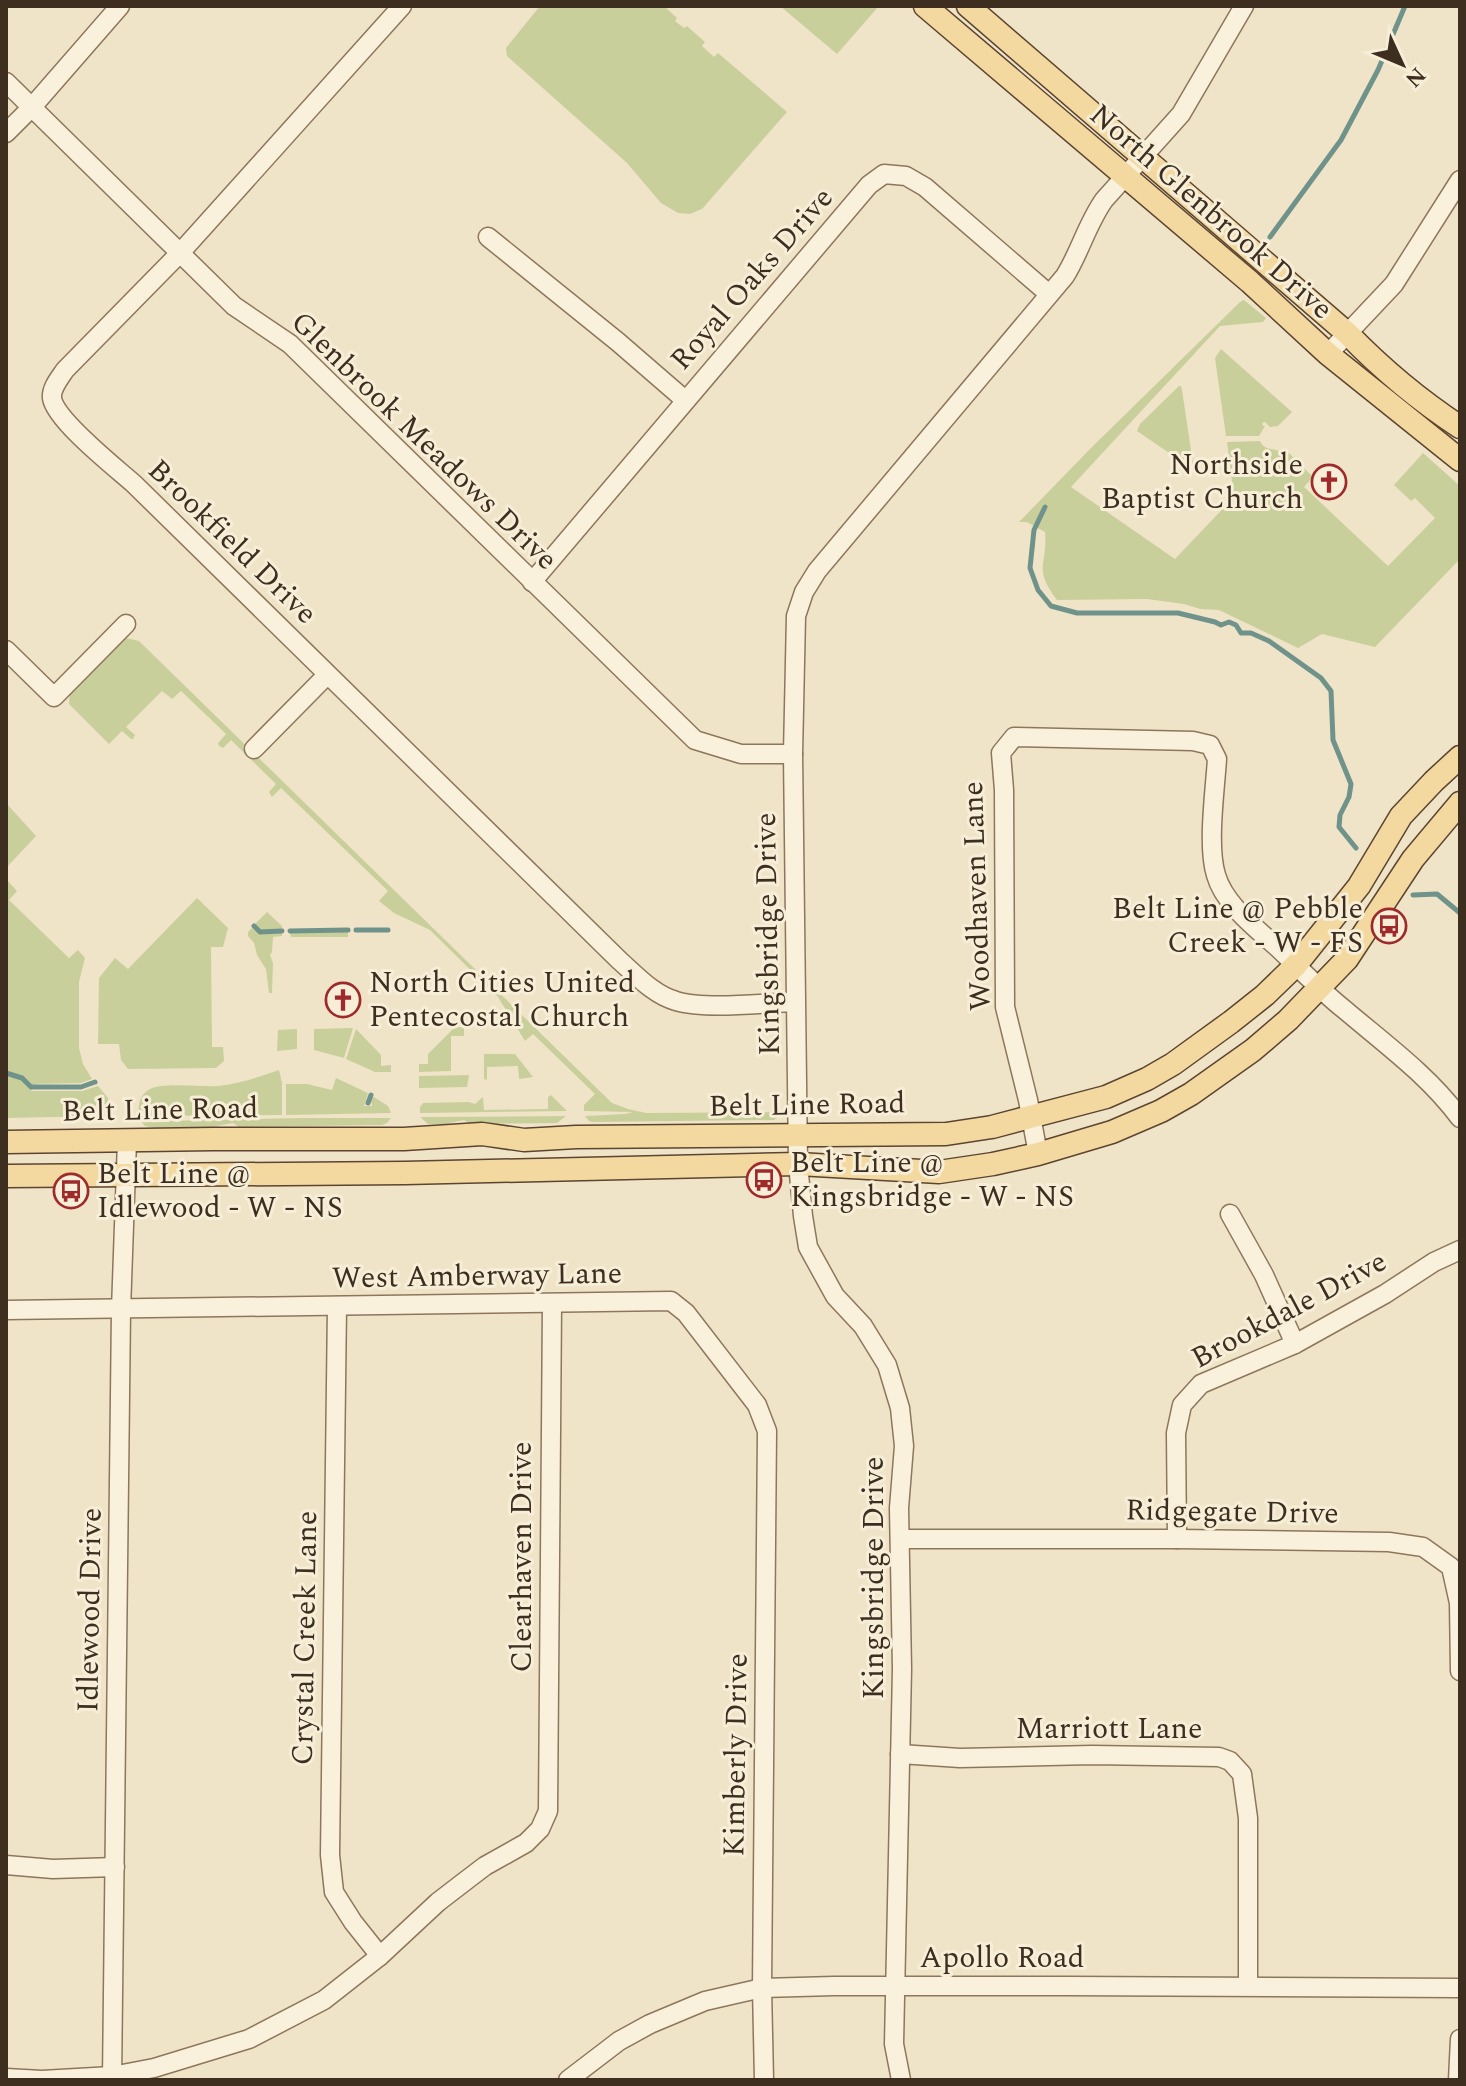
<svg xmlns="http://www.w3.org/2000/svg" width="1466" height="2086" font-family="Spectral,serif">
	<style>
		.green { fill: #c9cf9b }
		.lines { fill: none; stroke-linecap: round; stroke-linejoin: round }
		.stream { stroke: #6f938a; stroke-width: 5 }
		.minor-casing { stroke: #8d765c; stroke-width: 21 }
		.major-casing { stroke: #5b4430; stroke-width: 25 }
		.minor { stroke: #faf1dc; stroke-width: 18 }
		.major { stroke: #f3d9a0; stroke-width: 22 }
		.labels { text-anchor: middle; dominant-baseline: central; stroke-width: 6; stroke-linejoin: round; paint-order: stroke }
		.street-label { font-size: 30px; fill: #3d2e20; stroke: #f7eed8 }
		.poi-label { font-size: 30px; fill: #3d2e20; stroke: #f7eed8; text-anchor: start }
	</style>
	<rect width="100%" height="100%" fill="#f0e4c8"/>
	<!-- green -->
	<g class="green">
		<polygon points="540,6 664,6 677,18 675,21 684,28 687,26 705,42 702,46 714,57 718,53 787,112 702,209 690,214 678,213 661,203 627,163 507,56 506,48"/>
		<polygon points="780,6 879,6 837,54"/>
		<path d="M1244,300L1266,318L1263,322L1220,326L1071,487L1175,559L1234,497L1227,442L1260,441C1265,453 1277,446 1286,455L1289,453L1313,477L1304,487L1388,566L1435,518L1415,498L1411,501L1394,485L1423,453L1460,486V559L1375,647L1322,634L1298,648L1219,610L1200,609L1184,604L1147,599L1057,600C1032,567 1048,565 1045,532L1027,522H1019L1092,447L1240,302Z"/>
		<polygon points="1221,349 1292,412 1278,426 1270,427 1265,422 1262,423 1263,426 1265,426 1259,436 1226,436 1215,358"/>
		<polygon points="1179,386 1181,386 1182,390 1194,470 1137,431 1140,424"/>
		<polygon points="126,638 139,641 612,1103 628,1109 646,1113 781,1112 783,1114 774,1120 593,1122 589,1121 585,1116 625,1114 633,1112 584,1111 584,1105 595,1094 533,1034 525,1041 498,997 430,930 394,913 379,901 388,891 281,788 272,797 269,792 276,784 231,740 223,748 219,746 218,743 226,734 181,691 172,699 162,691 126,727 135,735 133,739 131,739 122,731 109,744 69,704 70,690 118,640"/>
		<polygon points="6,803 36,836 6,868"/>
		<polygon points="6,879 17,891 9,900 69,958 78,950 85,958 79,982 79,1048 83,1064 92,1079 81,1083 35,1084 31,1091 82,1091 98,1086 108,1098 109,1116 6,1118"/>
		<polygon points="197,898 228,928 223,947 211,947 212,1047 223,1047 224,1061 216,1068 128,1069 121,1060 119,1044 98,1044 99,978 115,958 128,969"/>
		<polygon points="267,912 282,926 282,930 261,930 255,924"/>
		<polygon points="252,928 259,934 282,933 282,936 273,937 272,952 270,955 273,963 272,993 269,993 266,969 257,955 254,943 248,936 248,932"/>
		<polygon points="348,932 348,937 291,937 290,933"/>
		<polygon points="455,1027 464,1027 464,1036 451,1036 451,1071 419,1072 419,1064 428,1064 428,1054"/>
		<polygon points="353,1028 344,1058 314,1050 314,1029"/>
		<polygon points="297,1029 297,1049 277,1051 278,1030"/>
		<polygon points="356,1029 381,1055 381,1066 391,1065 391,1072 375,1072 346,1059"/>
		<polygon points="484,1054 515,1054 533,1077 519,1079 518,1066 487,1067 487,1080 484,1079"/>
		<path d="M279,1070L282,1083V1115L139,1116C138,1105 139,1095 150,1089C162,1082 202,1087 218,1086C239,1084 259,1077 279,1070Z"/>
		<polygon points="469,1075 467,1087 419,1088 419,1076"/>
		<polygon points="336,1078 368,1093 364,1106 372,1106 371,1099 374,1097 388,1106 391,1113 286,1115 286,1084 307,1084 332,1090"/>
		<polygon points="551,1095 567,1111 420,1113 420,1107 423,1103 469,1102 475,1104 483,1097 484,1110 548,1109 548,1097"/>
		<polygon points="566,1116 557,1123 470,1124 464,1120 445,1124 428,1124 420,1117"/>
		<polygon points="302,1118 391,1118 387,1123 382,1125 239,1127 233,1123 212,1127 154,1128 145,1126 140,1120 164,1121"/>
	</g>
	<g class="lines">
		<!-- stream -->
		<g class="stream">
			<polyline points="1270,237 1341,140 1378,70 1405,6"/>
			<polyline points="1045,507 1034,530 1030,568 1038,590 1051,606 1077,613 1178,613 1215,622 1221,625 1229,622 1236,625 1241,633 1251,633 1269,641 1321,678 1331,691 1333,740 1351,784 1349,797 1340,815 1339,827 1356,848"/>
			<polyline points="1413,895 1437,894 1460,913"/>
			<polyline points="254,926 260,932 282,931"/>
			<polyline points="356,930 388,930"/>
			<polyline points="290,931 348,930"/>
			<polyline points="6,1073 22,1078 31,1087 81,1087 95,1082"/>
			<polyline points="368,1103 371,1095"/>
		</g>
		<!-- minor casing -->
		<g class="minor-casing">
			<g id="minor">
				<path d="M402,6L180,253L65,370C59,379 51,388 52,398C55,420 116,468 134,484L620,961C637,976 654,995 676,1001C705,1010 764,1003 795,1002"/>
				<polyline points="6,82 234,306 290,344 695,740 741,754 793,754"/>
				<polyline points="6,133 32,107 120,6"/>
				<polyline points="488,237 618,342 685,400"/>
				<polyline points="1328,354 1394,284 1460,180"/>
				<polyline points="532,582 869,185 884,174 906,176 925,187 1049,294"/>
				<polyline points="6,650 54,697 126,624"/>
				<polyline points="254,749 327,675"/>
				<path d="M1038,1154L1028,1100L1005,1007L1004,790L1001,753L1014,737L1193,741L1210,745L1217,759C1215,791 1207,846 1216,875C1224,904 1256,928 1278,948C1300,969 1321,991 1345,1010C1385,1044 1428,1075 1460,1118"/>
				<polyline points="1230,1214 1264,1275 1295,1344"/>
				<polyline points="337,1306 330,1855 334,1892 353,1922 380,1956"/>
				<polyline points="6,1310 671,1301 686,1313 757,1405 767,1431 762,1988 764,2080"/>
				<polyline points="900,1539 1177,1539 1389,1542 1423,1547 1451,1567 1459,1603 1460,1671"/>
				<polyline points="1177,1539 1176,1433 1182,1405 1201,1384 1295,1344 1385,1294 1434,1262 1460,1250"/>
				<polyline points="900,1754 960,1758 1092,1755 1219,1757 1230,1761 1242,1774 1248,1818 1248,1986"/>
				<polyline points="6,1865 53,1869 115,1867"/>
				<polyline points="6,2078 42,2080 112,2076 154,2068 249,2039 324,2000 380,1956 438,1902 464,1882 485,1866 526,1843 540,1829 548,1811 552,1304"/>
				<polyline points="112,2080 121,1310 127,1141"/>
				<polyline points="568,2080 619,2041 650,2024 705,2001 762,1988 834,1986 1066,1986 1460,1988"/>
				<path d="M901,2080L894,2044L902,1669L899,1508L904,1446L900,1408L887,1365L863,1326L835,1296L808,1247L803,1216L798,1164L793,754L796,616L804,592L817,571L1065,276C1080,252 1087,224 1104,200L1181,114L1244,6"/>
				<polyline points="1458,2080 1460,2039"/>
			</g>
		</g>
		<!-- major casing -->
		<g class="major-casing">
			<g id="major">
				<polyline points="925,6 1250,282 1328,354 1460,460"/>
				<path d="M968,6L1348,334C1382,369 1419,400 1460,427"/>
				<polyline points="6,1142 213,1139 404,1139 482,1134 524,1140 576,1137 946,1134 992,1127 1106,1097 1147,1079 1173,1064 1231,1022 1265,995 1296,965 1359,886 1401,816 1434,781 1460,757"/>
				<polyline points="6,1176 405,1173 798,1164 939,1172 993,1164 1038,1154 1112,1132 1161,1111 1191,1094 1253,1050 1288,1020 1347,959 1413,859 1460,803"/>
			</g>
		</g>
		<!-- minor -->
		<use href="#minor" class="minor"/>
		<!-- major -->
		<use href="#major" class="major"/>
	</g>
	<!-- icons -->
	<defs>
		<g id="church-ring" transform="scale(1.8)"><circle r="9.5" fill="#f7eed8" stroke="#9e2a2b" stroke-width="1.5"/><path d="M-1.2-6h2.4v3.5h3.3v2.4h-3.3V6h-2.4V-.1h-3.3v-2.4h3.3Z" fill="#9e2a2b"/></g>
		<g id="bus-ring" transform="scale(1.8)"><circle r="9.5" fill="#f7eed8" stroke="#9e2a2b" stroke-width="1.5"/><path d="M-5-6H5V4H4V6H2V4H-2V6H-4V4H-5ZM-3.5-4V0h7V-4ZM-3.5 1.2v1.5H-2V1.2ZM2 1.2v1.5H3.5V1.2Z" fill="#9e2a2b"/></g>
	</defs>
	<g fill-rule="evenodd">
		<use href="#church-ring" x="1329" y="482"/>
		<use href="#bus-ring" x="1389" y="926"/>
		<use href="#church-ring" x="343" y="1000"/>
		<use href="#bus-ring" x="764" y="1180"/>
		<use href="#bus-ring" x="71" y="1191"/>
	</g>
	<g class="labels">
		<!-- street labels -->
		<g class="street-label">
			<text transform="translate(1211 212) rotate(41)">North Glenbrook Drive</text>
			<text transform="translate(752 279) rotate(-49)">Royal Oaks Drive</text>
			<text transform="translate(424 441) rotate(44)">Glenbrook Meadows Drive</text>
			<text transform="translate(232 542) rotate(44)">Brookfield Drive</text>
			<text transform="translate(977 896) rotate(-92)">Woodhaven Lane</text>
			<text transform="translate(768 934) rotate(-91)">Kingsbridge Drive</text>
			<text transform="translate(807 1105) rotate(-1)">Belt Line Road</text>
			<text transform="translate(160 1110) rotate(-1)">Belt Line Road</text>
			<text transform="translate(477 1276) rotate(-1)">West Amberway Lane</text>
			<text transform="translate(1289 1310) rotate(-28)">Brookdale Drive</text>
			<text transform="translate(1232 1512) rotate(1)">Ridgegate Drive</text>
			<text transform="translate(522 1557) rotate(-90)">Clearhaven Drive</text>
			<text transform="translate(874 1578) rotate(-90)">Kingsbridge Drive</text>
			<text transform="translate(90 1610) rotate(-89)">Idlewood Drive</text>
			<text transform="translate(305 1638) rotate(-89)">Crystal Creek Lane</text>
			<text x="1109" y="1729">Marriott Lane</text>
			<text transform="translate(736 1755) rotate(-89)">Kimberly Drive</text>
			<text x="1002" y="1958">Apollo Road</text>
		</g>
		<!-- poi labels -->
		<g class="poi-label">
			<text x="1303" y="465" text-anchor="end">Northside<tspan x="1303" dy="34">Baptist Church</tspan></text>
			<text x="1363" y="909" text-anchor="end">Belt Line @ Pebble<tspan x="1363" dy="34">Creek - W - FS</tspan></text>
			<text x="369" y="983">North Cities United<tspan x="369" dy="34">Pentecostal Church</tspan></text>
			<text x="790" y="1163">Belt Line @<tspan x="790" dy="34">Kingsbridge - W - NS</tspan></text>
			<text x="97" y="1174">Belt Line @<tspan x="97" dy="34">Idlewood - W - NS</tspan></text>
		</g>
	</g>
	<!-- border -->
	<rect width="1466" height="2086" fill="none" stroke="#3d2e20" stroke-width="16"/>
	<!-- north arrow -->
	<g transform="translate(1402 64) rotate(134)" stroke="#f7eed8" stroke-width="6" paint-order="stroke">
	<path d="M0-6L14 30L0 20L-14 30Z" fill="#3d2e20"/>
	<text y="-12" font-size="22" font-weight="bold" text-anchor="middle" fill="#3d2e20">N</text>
	</g>
</svg>
